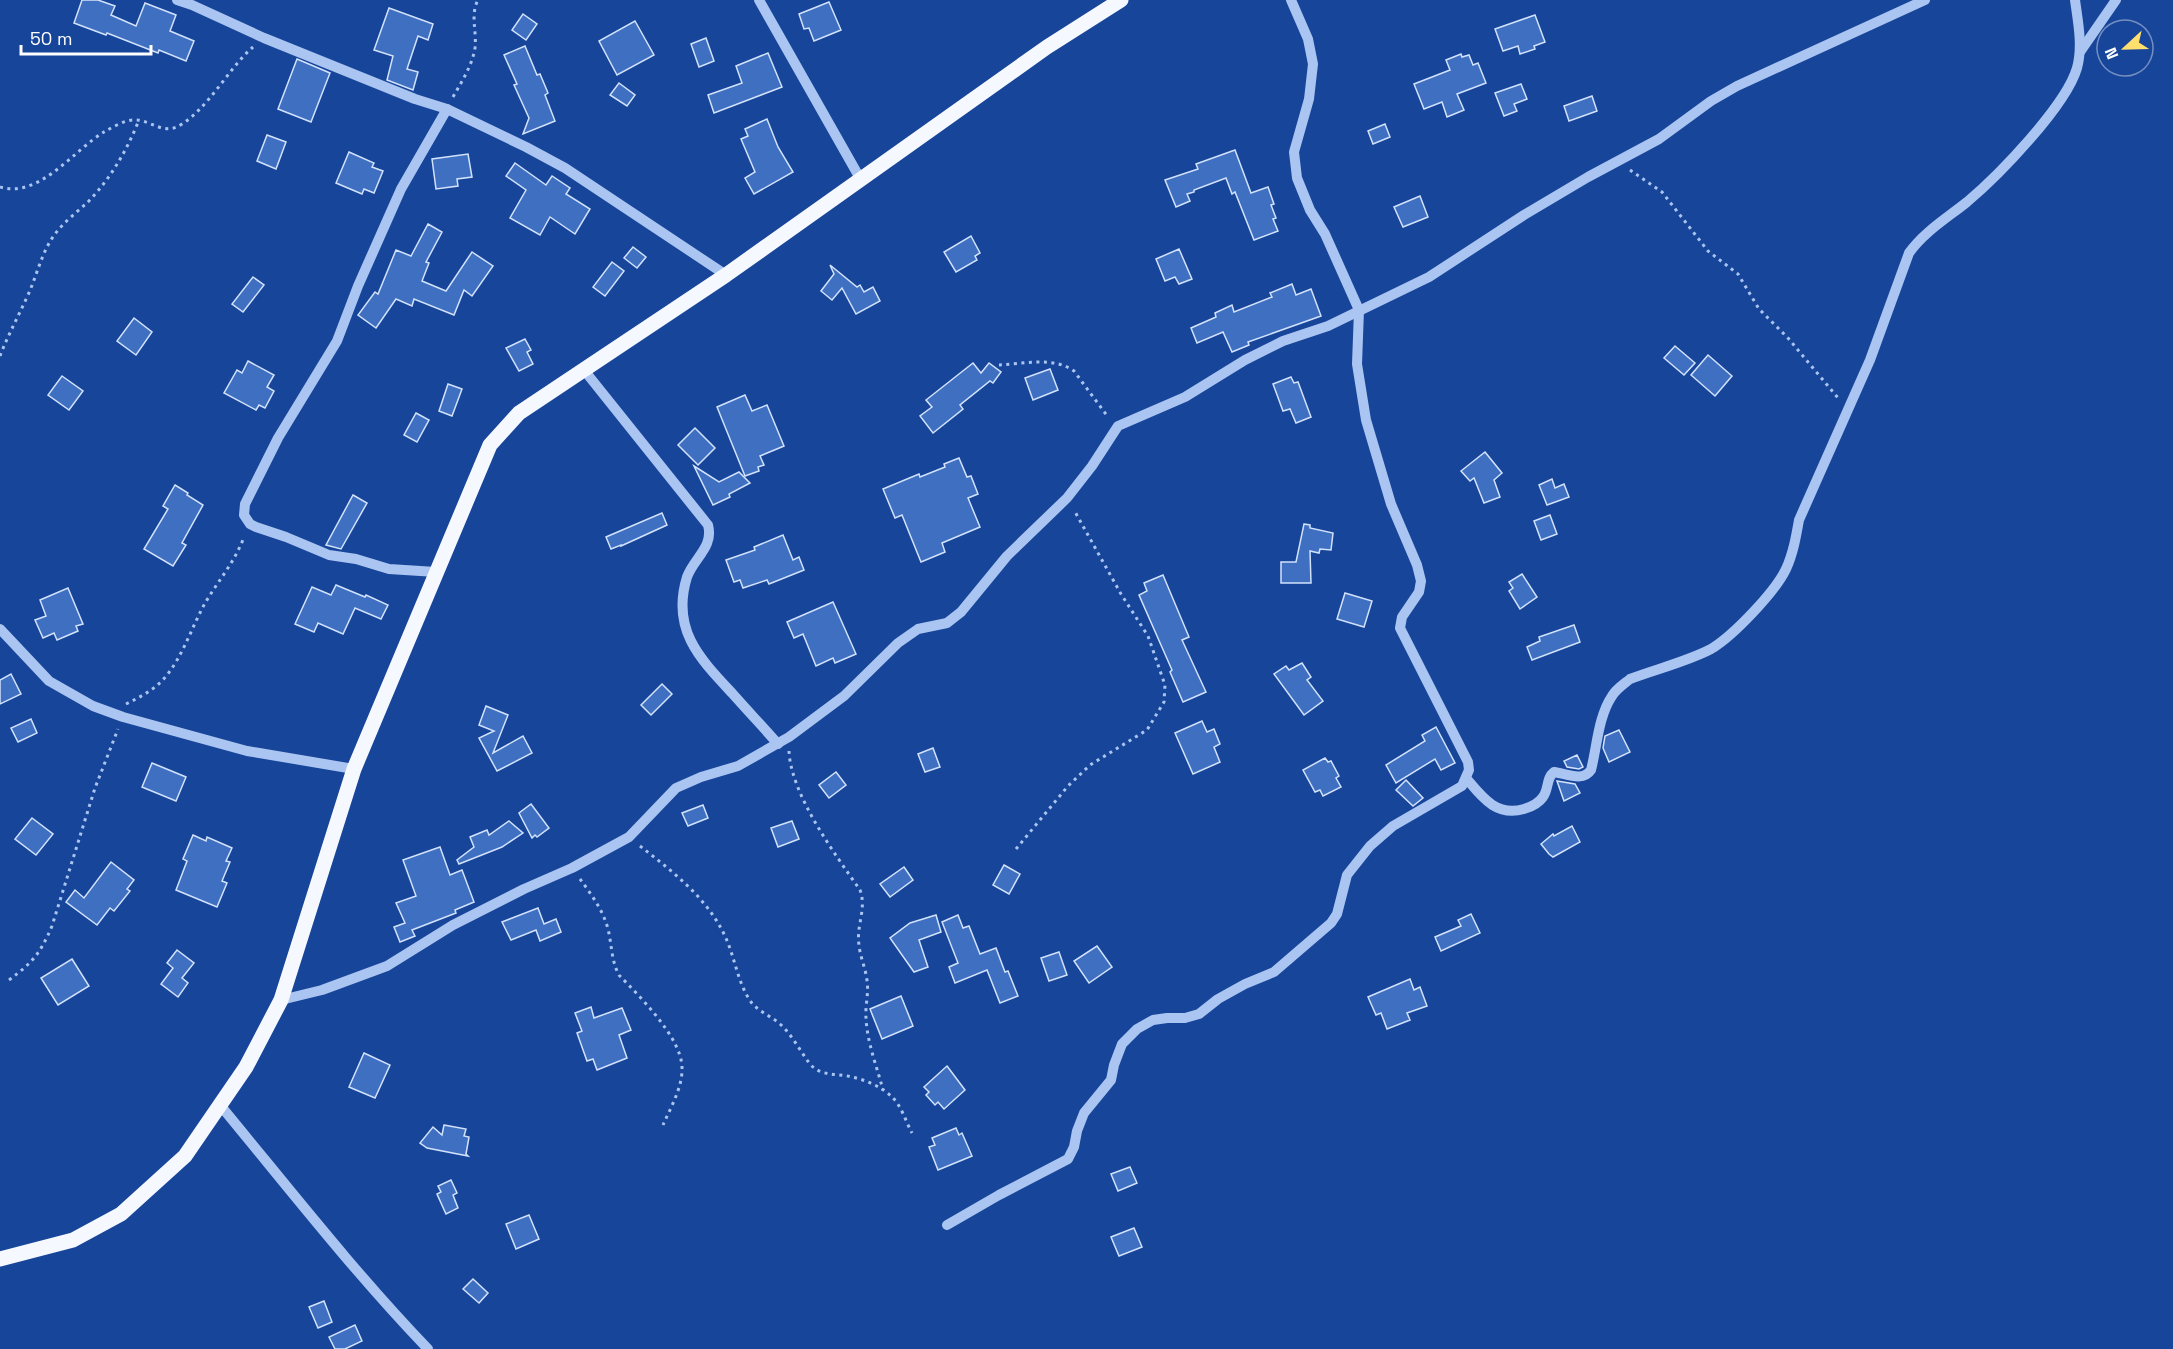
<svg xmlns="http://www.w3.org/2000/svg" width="2173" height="1349" font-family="'Space Grotesk',sans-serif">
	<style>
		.building { fill: #3f6fc0; stroke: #d2e2fc; stroke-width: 1.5 }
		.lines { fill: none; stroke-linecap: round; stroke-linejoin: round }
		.path { stroke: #abc5f2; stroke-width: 3; stroke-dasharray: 3 4.5; stroke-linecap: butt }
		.minor { stroke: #abc5f2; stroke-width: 10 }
		.major { stroke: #f6f8ff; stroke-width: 15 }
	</style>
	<rect width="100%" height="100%" fill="#174599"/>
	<!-- building -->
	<g class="building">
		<polygon points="82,0 98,0 115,6 111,15 136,26 145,3 176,15 170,31 194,41 186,61 159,50 158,53 107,33 106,35 74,23"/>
		<polygon points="829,2 841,30 814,41 809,28 804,29 799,14"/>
		<polygon points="389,8 433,24 428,40 418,36 407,69 418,72 413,90 387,80 393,56 374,50"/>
		<polygon points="523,14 537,24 526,40 512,30"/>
		<polygon points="1535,15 1545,42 1534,46 1535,49 1520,54 1518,46 1503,51 1495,29"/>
		<polygon points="635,21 654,55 617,75 599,41"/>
		<polygon points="706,38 714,61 699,67 691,44"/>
		<polygon points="525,46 537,75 540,74 548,93 545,95 555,121 523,134 529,118 514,85 517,84 504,55"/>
		<polygon points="768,53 782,87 714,113 708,95 742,83 736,66"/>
		<polygon points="1461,54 1462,57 1469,55 1473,65 1478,63 1486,83 1457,94 1464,110 1447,117 1442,102 1424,109 1414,84 1450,70 1446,60"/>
		<polygon points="297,59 330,73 311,122 278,109"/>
		<polygon points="619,83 635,95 627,106 610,95"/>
		<polygon points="1521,84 1527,99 1514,104 1517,111 1504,116 1495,93"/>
		<polygon points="1592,96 1597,111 1569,121 1564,106"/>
		<polygon points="767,119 778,147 793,172 754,194 745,178 755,172 741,139 748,136 745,129"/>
		<polygon points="1385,124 1390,137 1373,144 1368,131"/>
		<polygon points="267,135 286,142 276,169 257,161"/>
		<polygon points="1235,150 1251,193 1268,187 1274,204 1271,205 1276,218 1273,219 1278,231 1254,240 1235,192 1232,194 1226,178 1194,190 1194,192 1187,194 1190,201 1176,207 1165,180 1198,169 1196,164"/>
		<polygon points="349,152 374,163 372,167 383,171 374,193 364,189 362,194 336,183"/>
		<polygon points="468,154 472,177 457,179 458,186 436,189 432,159"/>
		<polygon points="515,163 546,185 552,176 570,188 566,194 590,209 575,234 550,217 540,235 510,218 526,190 506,176"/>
		<polygon points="1420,196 1428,217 1403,227 1394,207"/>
		<polygon points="428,224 442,232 426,262 429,263 422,281 446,291 472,252 493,266 472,296 464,290 454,315 414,299 412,306 396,299 376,328 358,315 375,292 378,294 396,250 411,256"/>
		<polygon points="971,236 980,253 975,256 977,260 956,272 944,252"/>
		<polygon points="633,247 646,257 637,268 624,258"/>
		<polygon points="1179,249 1192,279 1179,284 1175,277 1165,281 1156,259"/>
		<polygon points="612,262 624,271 605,296 593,287"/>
		<polygon points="830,265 857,287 860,285 864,292 873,287 880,301 856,314 842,288 832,300 821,291 834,274"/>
		<polygon points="253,277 264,285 243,312 232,304"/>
		<polygon points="1292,284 1296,295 1311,289 1321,316 1248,342 1249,345 1232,352 1223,332 1197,343 1191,328 1216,317 1215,313 1232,305 1234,312 1272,297 1270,293"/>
		<polygon points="134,318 152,332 136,355 117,341"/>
		<polygon points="525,339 531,350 527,352 533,364 519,371 506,348"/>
		<polygon points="1675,346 1695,363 1684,375 1664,358"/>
		<polygon points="1708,355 1732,376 1715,396 1691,375"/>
		<polygon points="248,361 274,375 267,387 274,391 265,408 259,405 256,410 224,393 237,370 242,373"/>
		<polygon points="973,363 981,373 989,363 1001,372 993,383 990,381 960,405 963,409 933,433 920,416 932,407 926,400"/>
		<polygon points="1050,369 1058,390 1033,400 1025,378"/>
		<polygon points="62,376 83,391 69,410 48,395"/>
		<polygon points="1291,377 1294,383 1298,382 1311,417 1296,423 1290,409 1283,411 1273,384"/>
		<polygon points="448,384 462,389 452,416 439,411"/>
		<polygon points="745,395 752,411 767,405 784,446 760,456 764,465 758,467 759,471 745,476 717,407"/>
		<polygon points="416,413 429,420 417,442 404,435"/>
		<polygon points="695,428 715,448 698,465 678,445"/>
		<polygon points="1485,452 1502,473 1494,480 1500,497 1484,503 1474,478 1470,481 1461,471"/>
		<polygon points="959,458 967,477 971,476 978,494 968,498 980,527 942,543 945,552 921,562 902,515 895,518 883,489 919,474 920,477 945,467 944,464"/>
		<polygon points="694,466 719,482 739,472 750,483 729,494 730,497 713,505"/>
		<polygon points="1552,479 1555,488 1564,484 1569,497 1547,505 1539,485"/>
		<polygon points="175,485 188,493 187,495 203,505 182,543 186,545 173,566 144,549 168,509 163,506"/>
		<polygon points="353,495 367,503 341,549 326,545"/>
		<polygon points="662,513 667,525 621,546 621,545 611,549 606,537"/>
		<polygon points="1550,515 1557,534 1541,540 1534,521"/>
		<polygon points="1304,524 1310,525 1310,528 1333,533 1331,550 1320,549 1319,553 1310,551 1311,583 1281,583 1281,562 1296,562"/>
		<polygon points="783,535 793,560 799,557 804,570 769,584 767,580 743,588 740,580 734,582 726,560 755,550 754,547"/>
		<polygon points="1522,574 1537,597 1520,609 1509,591 1513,588 1509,582"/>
		<polygon points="1163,575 1189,637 1182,640 1206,692 1183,702 1170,672 1172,670 1139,595 1147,591 1144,583"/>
		<polygon points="336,585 365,597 366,595 388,605 381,619 355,608 343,634 318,623 314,632 295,624 312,587 331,595"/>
		<polygon points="68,588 83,624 76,626 78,631 57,640 54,633 43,638 35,620 46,616 40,600"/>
		<polygon points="1345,593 1372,601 1364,627 1337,619"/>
		<polygon points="833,602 856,654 835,663 833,658 816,666 803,634 794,638 787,622"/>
		<polygon points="1574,625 1580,642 1532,660 1527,647 1540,641 1539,637"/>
		<polygon points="1302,663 1311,677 1307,680 1323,701 1304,715 1274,674 1286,666 1289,670"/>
		<polygon points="11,674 21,694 0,704 0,680"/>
		<polygon points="662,684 672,694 651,715 641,705"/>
		<polygon points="486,706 508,715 493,753 523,736 532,753 497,771 479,738 494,731 479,725"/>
		<polygon points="31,719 37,733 18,742 11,728"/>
		<polygon points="1202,721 1207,732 1214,729 1220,744 1214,747 1220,762 1193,774 1175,733"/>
		<polygon points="1436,727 1455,763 1441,770 1435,759 1396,783 1386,765 1425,741 1422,735"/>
		<polygon points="1619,730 1630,752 1609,762 1603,748 1605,736"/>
		<polygon points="933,748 940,767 925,772 918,754"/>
		<polygon points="1577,755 1583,767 1579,769 1567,767 1564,761"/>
		<polygon points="1325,758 1328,762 1331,761 1339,776 1336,778 1341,787 1323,796 1320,790 1315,792 1303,770"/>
		<polygon points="152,763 186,777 176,801 142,787"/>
		<polygon points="836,772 846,785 829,798 819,785"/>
		<polygon points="1406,780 1423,798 1413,806 1396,790"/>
		<polygon points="1557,781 1575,784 1580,793 1564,801"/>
		<polygon points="531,804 549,828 537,837 535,835 532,838 519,813"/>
		<polygon points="703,805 708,818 688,826 682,813"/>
		<polygon points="32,818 53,834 36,855 15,839"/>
		<polygon points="509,821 523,833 502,847 459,864 457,860 474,847 470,837 487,830 489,835"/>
		<polygon points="792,821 799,839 778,847 771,828"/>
		<polygon points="1572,826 1580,842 1553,857 1549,854 1541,844 1553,834 1554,836"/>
		<polygon points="193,835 206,841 207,837 232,848 226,861 230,862 222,881 227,883 217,907 176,890 187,861 183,859"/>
		<polygon points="440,847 450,875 462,870 474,902 455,910 456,913 412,930 415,936 400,942 394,927 405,923 396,903 416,896 403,860"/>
		<polygon points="111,862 134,880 127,889 130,891 114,911 110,908 97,925 66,902 75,890 84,898"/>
		<polygon points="1004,865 1020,874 1009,894 993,885"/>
		<polygon points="904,867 913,880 890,897 880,884"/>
		<polygon points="538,908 544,924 556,919 561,932 540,941 536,930 511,940 502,922"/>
		<polygon points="1471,914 1480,933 1441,951 1435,937 1461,926 1458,920"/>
		<polygon points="936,915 941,932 919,940 928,967 914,972 890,938 910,923"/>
		<polygon points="958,915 963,928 969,926 980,954 996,948 1005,972 1008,971 1018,996 1000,1003 987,970 955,983 949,967 958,963 942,922"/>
		<polygon points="1097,946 1112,967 1089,983 1074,961"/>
		<polygon points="177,950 194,963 182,978 188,983 178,997 161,984 173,968 167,963"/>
		<polygon points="1059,952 1067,975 1049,981 1041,958"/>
		<polygon points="72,959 89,986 58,1005 41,978"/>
		<polygon points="1410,979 1414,990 1420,987 1427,1006 1407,1013 1410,1020 1387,1029 1381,1013 1376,1015 1368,997"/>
		<polygon points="901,996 913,1026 882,1039 870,1009"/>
		<polygon points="591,1007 594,1018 622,1008 631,1030 619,1035 627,1058 597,1070 593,1059 587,1061 577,1033 582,1031 575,1013"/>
		<polygon points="364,1053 390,1065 375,1098 349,1087"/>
		<polygon points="947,1066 965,1090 944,1109 938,1102 935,1105 926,1095 929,1092 924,1087"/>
		<polygon points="444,1125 466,1129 464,1136 469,1137 466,1154 468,1156 427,1148 420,1143 433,1127 442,1135"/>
		<polygon points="956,1128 959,1135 962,1133 972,1156 938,1170 929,1147 935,1145 932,1138"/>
		<polygon points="1130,1167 1137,1183 1118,1191 1111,1174"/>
		<polygon points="451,1180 457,1193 453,1195 458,1208 446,1214 437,1194 441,1192 438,1186"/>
		<polygon points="529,1215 539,1239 516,1249 506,1224"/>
		<polygon points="1134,1228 1142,1247 1119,1256 1111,1237"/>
		<polygon points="473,1279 488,1293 479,1303 463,1289"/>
		<polygon points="324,1301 332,1322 318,1328 309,1307"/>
		<polygon points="355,1325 362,1341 345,1349 335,1349 329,1337"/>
	</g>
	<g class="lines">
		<!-- path -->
		<g class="path">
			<path d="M453,97C462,81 472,66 475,48C477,31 470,15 478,0"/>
			<polyline points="1630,170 1662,192 1708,251 1738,274 1759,309 1788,338 1838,398"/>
			<path d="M0,187C39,199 74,150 104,132C113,127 124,120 134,120C151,119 163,137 182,124C210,106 228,69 253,47"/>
			<path d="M0,356C8,335 18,317 27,297C37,276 41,253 55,234C64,222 77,212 88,202C111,178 127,150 139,120"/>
			<path d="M999,365C1023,364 1053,356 1074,371L1108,417"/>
			<path d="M126,704C142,696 156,689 167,675C183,655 192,627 204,605C217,582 235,562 244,537"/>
			<path d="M789,751C791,795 835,854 860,890C867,909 856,925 859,945C860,957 866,969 867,981C869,993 865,1006 866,1018C867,1042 877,1067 883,1090"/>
			<path d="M640,846C672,871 706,897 724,934C735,956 737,982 751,1002C759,1012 771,1016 780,1024C793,1036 800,1051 810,1064C821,1077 837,1073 852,1077C866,1080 882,1087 892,1097C901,1105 906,1122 912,1133"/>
			<polyline points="1016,849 1068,786 1090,765 1147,730 1164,702 1165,685 1148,636 1121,594 1074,510"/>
			<path d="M580,879C591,894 603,910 608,929C612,945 611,960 619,975C639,996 681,1037 682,1067C683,1086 671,1107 663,1125"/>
			<path d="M9,980C33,962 40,954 52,926L95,788L118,729"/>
		</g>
		<!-- minor -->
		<g class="minor">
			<polyline points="177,0 192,5 264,38 415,99 447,109 526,147 565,168 726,275"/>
			<polyline points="759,0 861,180"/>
			<polyline points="2080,52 2116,0"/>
			<path d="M584,370L708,525C714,547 694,558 687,577C671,629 699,658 732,693C747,710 763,727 778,744"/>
			<polyline points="436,572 389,569 356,559 329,555 286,537 256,527 250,524 244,515 245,504 278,438 337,341 358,286 401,189 447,109"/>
			<polyline points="0,629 49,681 93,706 123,717 247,751 354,769"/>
			<path d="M1466,778C1482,797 1496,817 1524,809C1531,807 1538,804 1543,797C1549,789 1546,778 1554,772C1567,774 1583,782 1591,770C1597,747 1598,717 1612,696C1616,689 1624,684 1630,679C1656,669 1686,662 1711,649C1733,636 1775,592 1786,569C1793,554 1796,537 1799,520L1870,360L1909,253C1924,232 1947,218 1967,202C1998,176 2066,106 2077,68C2083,46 2078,22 2075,0"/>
			<polyline points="281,1000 322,990 387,966 453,925 524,889 572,868 629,837 676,788 701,777 738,766 789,737 844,696 898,643 918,629 947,623 961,612 1007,556 1067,498 1092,466 1118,426 1185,397 1245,360 1283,341 1328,326 1429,277 1524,215 1588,177 1659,139 1711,101 1737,86 1925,0"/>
			<path d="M220,1105C288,1187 354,1272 428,1349"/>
			<polyline points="947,1225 999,1195 1068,1159 1074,1147 1077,1131 1084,1113 1111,1080 1114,1065 1122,1044 1137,1029 1153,1020 1167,1018 1185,1018 1199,1014 1218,999 1245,984 1274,972 1331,923 1337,914 1347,875 1370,846 1393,826 1462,786 1469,770 1468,762 1400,628 1402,617 1419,592 1421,581 1417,565 1391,504 1366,420 1357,364 1359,310 1325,234 1310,210 1297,178 1294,152 1309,99 1313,64 1308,39 1291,0"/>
		</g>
		<!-- major -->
		<polyline class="major" points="0,1259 73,1240 121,1214 185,1156 246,1067 281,1000 354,769 490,445 519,413 726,275 1047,47 1121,0"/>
	</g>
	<!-- north arrow -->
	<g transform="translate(2125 48) rotate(248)"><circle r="28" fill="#174599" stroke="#748fc2" stroke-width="1.5"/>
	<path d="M0-4.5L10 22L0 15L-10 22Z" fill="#ffe06c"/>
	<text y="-9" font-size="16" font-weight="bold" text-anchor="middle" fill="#ffffff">N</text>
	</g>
	<!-- scale -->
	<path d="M21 45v9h130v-9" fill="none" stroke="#ffffff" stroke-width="3"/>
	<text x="30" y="45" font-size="18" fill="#ffffff" stroke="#174599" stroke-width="4.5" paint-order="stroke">50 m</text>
</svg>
